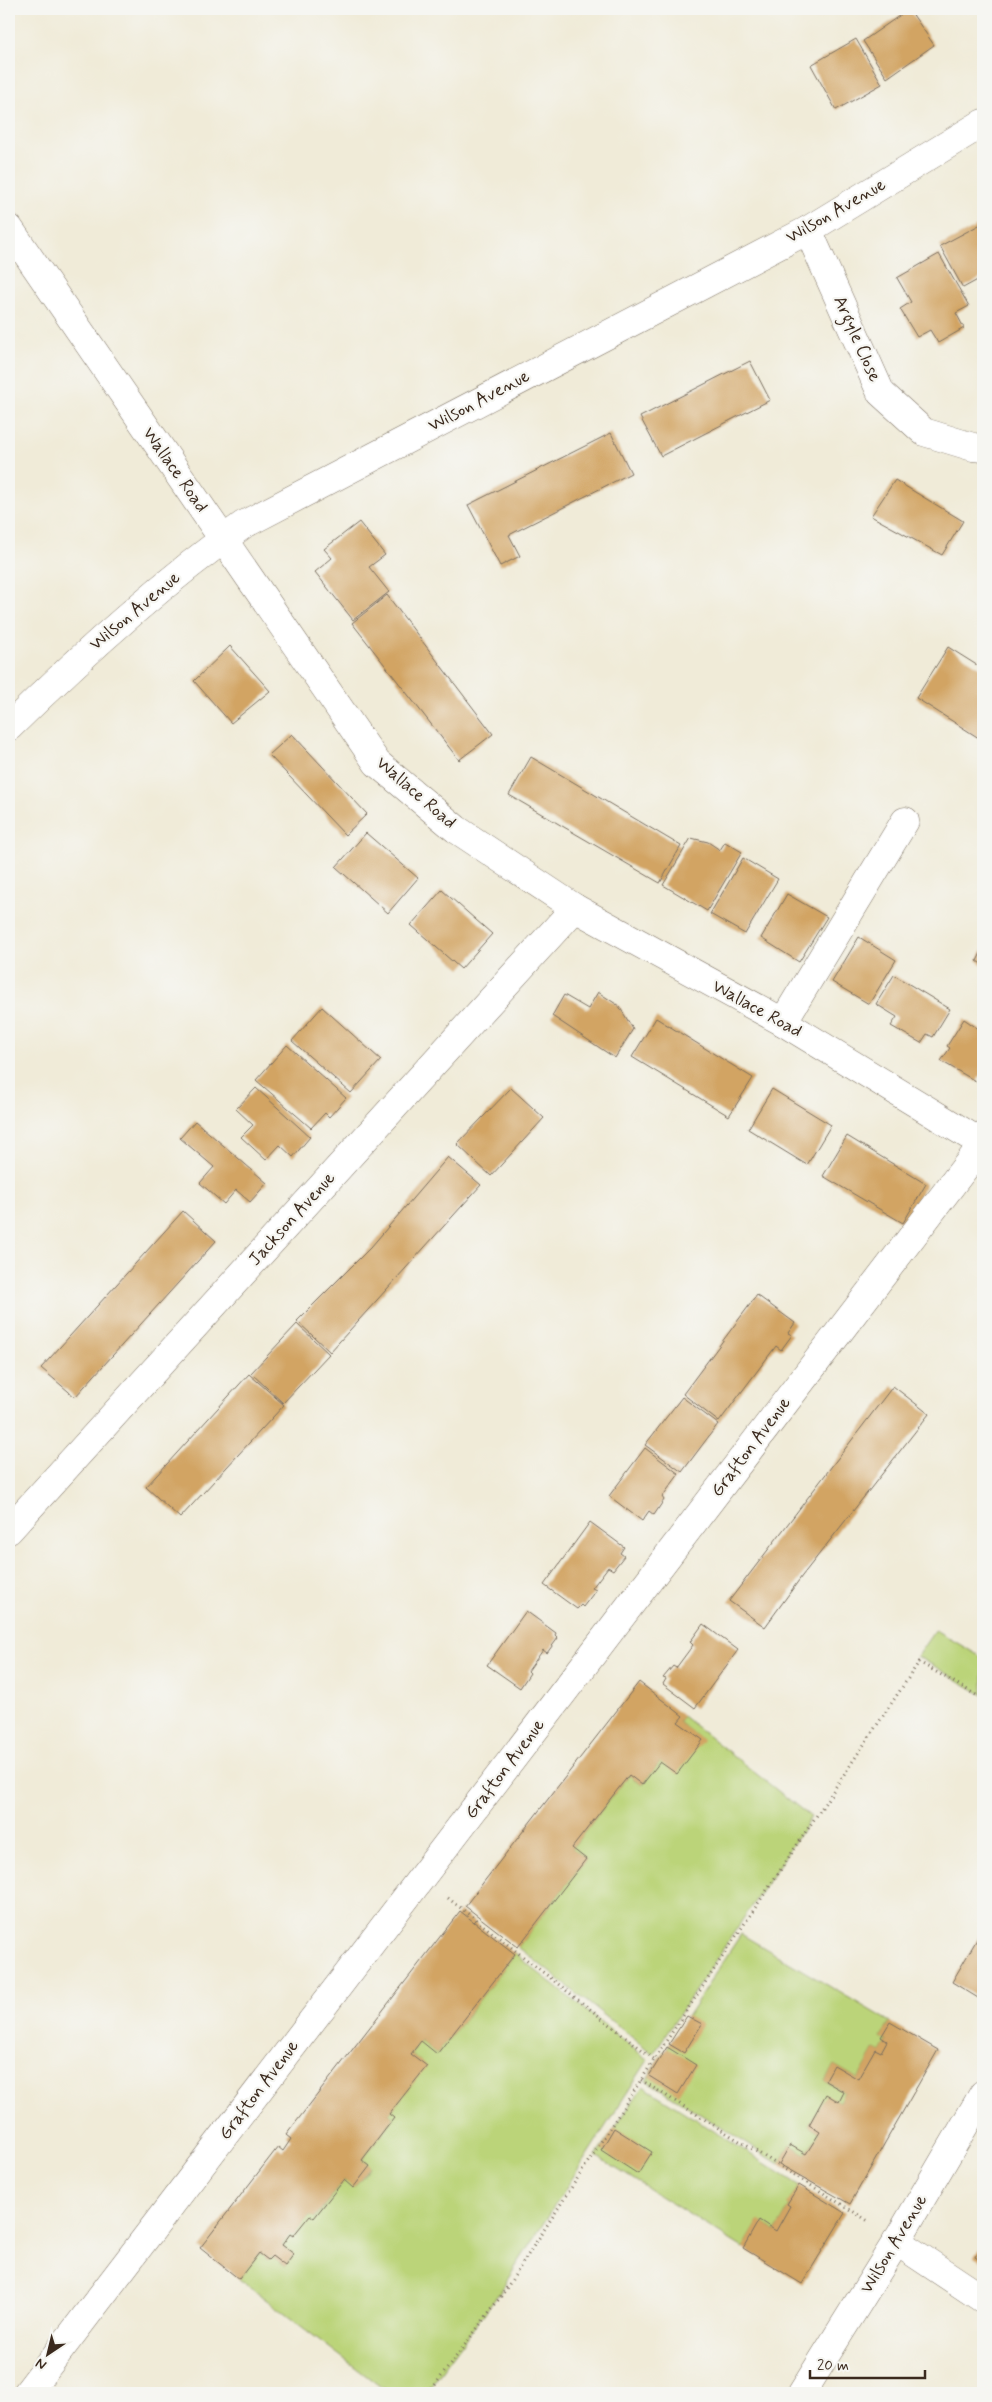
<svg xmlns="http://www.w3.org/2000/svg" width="992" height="2402" font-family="Mynerve,sans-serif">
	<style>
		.green { fill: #bbd479; stroke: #7b7f4c }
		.building { fill: #d2a463 }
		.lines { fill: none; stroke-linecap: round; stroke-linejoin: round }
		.minor-casing { stroke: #7a6e5f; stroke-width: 29 }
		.path { stroke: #7a6e5f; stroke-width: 3; stroke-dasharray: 1 4; stroke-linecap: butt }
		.minor { stroke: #fff; stroke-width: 28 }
		.labels { text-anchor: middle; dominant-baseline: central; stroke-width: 4.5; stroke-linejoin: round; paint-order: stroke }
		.street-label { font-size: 18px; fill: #3b2a1e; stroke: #f6f6f2 }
	</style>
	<rect width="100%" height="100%" fill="#f6f6f2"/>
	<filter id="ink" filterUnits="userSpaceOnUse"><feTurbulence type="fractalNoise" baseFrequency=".02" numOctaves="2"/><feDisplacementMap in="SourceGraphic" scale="10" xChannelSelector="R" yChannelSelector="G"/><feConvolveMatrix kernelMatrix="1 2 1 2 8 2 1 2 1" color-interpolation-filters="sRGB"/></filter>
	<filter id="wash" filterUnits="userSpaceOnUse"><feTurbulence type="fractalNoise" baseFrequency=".0096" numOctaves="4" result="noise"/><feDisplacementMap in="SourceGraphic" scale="20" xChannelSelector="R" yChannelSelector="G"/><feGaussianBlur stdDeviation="1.12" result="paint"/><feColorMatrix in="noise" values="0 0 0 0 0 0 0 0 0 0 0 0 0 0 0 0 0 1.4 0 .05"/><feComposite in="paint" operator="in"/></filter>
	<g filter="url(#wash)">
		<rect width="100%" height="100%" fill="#f0ebd8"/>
		<!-- green -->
		<g class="green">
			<polygon points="935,1630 983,1658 983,1695 917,1656"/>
			<polygon points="683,1716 811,1817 653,2054 518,1947 586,1859 572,1848 629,1775 642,1785 660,1762 702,1740 678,1722"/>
			<polygon points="741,1934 890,2022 881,2037 887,2041 881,2052 875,2049 858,2079 834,2065 825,2081 844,2092 839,2102 826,2095 809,2125 820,2132 806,2154 790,2145 779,2164 646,2080"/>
			<polygon points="515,1954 648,2060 495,2299 425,2393 389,2393 239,2279 259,2253 268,2260 272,2256 285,2266 294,2254 282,2245 290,2234 293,2236 310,2215 315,2218 344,2180 354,2187 370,2167 362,2160 394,2118 389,2114 426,2066 411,2054 421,2041 437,2054"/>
			<polygon points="643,2086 799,2185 788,2204 790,2206 776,2231 759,2221 743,2248 596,2156"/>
		</g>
		<g id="blocks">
			<!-- building -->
			<g class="building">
				<polygon points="909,9 934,45 887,78 863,41"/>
				<polygon points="856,39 882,84 836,110 811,65"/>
				<polygon points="983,223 983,277 963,288 940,246"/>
				<polygon points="939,254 969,306 956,313 964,328 938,343 930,330 917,337 900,309 911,302 897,278"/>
				<polygon points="750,361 770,400 661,456 640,417"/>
				<polygon points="611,433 631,473 509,535 520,556 500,566 468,505"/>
				<polygon points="895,480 963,521 942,555 871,516"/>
				<polygon points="359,522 385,555 369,567 389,592 353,620 315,572 332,558 324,549"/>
				<polygon points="387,595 493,734 459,760 352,623"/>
				<polygon points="230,646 270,691 231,723 194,681"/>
				<polygon points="948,647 983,669 982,740 916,698"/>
				<polygon points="292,734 367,814 345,835 269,755"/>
				<polygon points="531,757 681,846 660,883 509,795"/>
				<polygon points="366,833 418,878 388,913 336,867"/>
				<polygon points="691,838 708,842 720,850 725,842 742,852 707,911 663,885"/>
				<polygon points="743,858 778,879 745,934 710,914"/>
				<polygon points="442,890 492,934 461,969 411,925"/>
				<polygon points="787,894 827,917 799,962 761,938"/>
				<polygon points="859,937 896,960 869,1004 832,982"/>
				<polygon points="983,949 983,965 977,961"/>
				<polygon points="894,975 950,1009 933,1037 927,1034 921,1043 891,1026 897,1017 876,1004"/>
				<polygon points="598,992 619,1006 633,1029 615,1058 552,1016 564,995 588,1009"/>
				<polygon points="322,1007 381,1060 351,1093 292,1041"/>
				<polygon points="656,1018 753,1078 729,1116 632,1057"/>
				<polygon points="964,1019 983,1032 983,1071 977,1082 941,1061 950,1048 947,1046"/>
				<polygon points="287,1045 346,1098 329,1117 325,1113 311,1128 256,1080"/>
				<polygon points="256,1088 310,1137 293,1157 280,1145 266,1160 241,1137 253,1125 236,1109"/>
				<polygon points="511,1088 544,1118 491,1176 457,1144"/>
				<polygon points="772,1089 831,1125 807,1165 748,1129"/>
				<polygon points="195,1121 267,1183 250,1202 236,1190 224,1204 200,1183 214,1167 180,1138"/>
				<polygon points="847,1136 926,1184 903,1223 823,1176"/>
				<polygon points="448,1157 481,1185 330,1352 297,1321 371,1247"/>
				<polygon points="183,1211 216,1241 75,1397 41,1368"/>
				<polygon points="757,1295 795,1323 788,1333 792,1335 781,1350 776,1346 719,1422 683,1394"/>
				<polygon points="297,1324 329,1354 283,1403 251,1373"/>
				<polygon points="249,1374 284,1405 180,1518 146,1487"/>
				<polygon points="893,1386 929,1414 802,1576 765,1627 729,1601"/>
				<polygon points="682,1397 718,1424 682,1472 645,1445"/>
				<polygon points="645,1448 679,1474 662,1497 664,1500 654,1515 649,1511 642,1521 609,1496"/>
				<polygon points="590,1522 624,1547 620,1553 624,1556 613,1570 608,1567 592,1588 596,1590 583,1607 581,1605 577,1609 544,1585"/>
				<polygon points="526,1611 556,1633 555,1635 558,1638 547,1653 543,1650 528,1671 530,1673 520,1688 487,1665"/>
				<polygon points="703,1624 738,1650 695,1708 663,1684 666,1679 663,1678 673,1666 676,1668 693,1645 690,1642"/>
				<polygon points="639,1682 683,1716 678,1722 703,1740 677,1774 660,1762 642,1785 629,1775 572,1848 586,1859 518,1947 465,1906"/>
				<polygon points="460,1911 515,1954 437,2054 421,2041 411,2054 427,2066 389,2114 394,2118 362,2160 370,2166 353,2188 344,2180 314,2218 310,2215 293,2236 290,2234 282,2245 294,2254 285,2266 272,2256 268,2260 259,2253 239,2279 200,2248 278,2147 283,2151 291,2139 286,2135"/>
				<polygon points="983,1929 983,2001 952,1982"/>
				<polygon points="687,2016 702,2024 684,2053 669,2044"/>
				<polygon points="890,2022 938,2050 850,2204 779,2164 790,2145 806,2154 820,2132 809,2125 826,2094 839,2102 844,2092 825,2081 834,2065 858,2079 875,2049 881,2052 887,2041 881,2037"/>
				<polygon points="667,2047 696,2065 678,2094 649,2076"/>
				<polygon points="614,2128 652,2152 638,2174 601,2150"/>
				<polygon points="799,2185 845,2213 802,2284 743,2248 759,2220 776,2231 790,2206 787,2204"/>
				<polygon points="983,2243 983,2262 975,2257"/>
			</g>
		</g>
	</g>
	<g filter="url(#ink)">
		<use href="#blocks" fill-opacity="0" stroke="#7a6e5f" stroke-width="1"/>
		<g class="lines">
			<!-- minor casing -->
			<g class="minor-casing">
				<g id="minor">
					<polyline points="9,228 377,763 456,829 575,908 783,1022 983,1144"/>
					<polyline points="808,230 881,393 924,432 973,447 983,448"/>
					<path d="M9,727C83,654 159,585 243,525L808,230L983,123"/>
					<polyline points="783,1022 905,821"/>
					<polyline points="9,1530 575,908"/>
					<polyline points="896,2241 983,2299"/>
					<polyline points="27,2393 983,1144"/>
					<polyline points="802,2393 898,2239 983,2094"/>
				</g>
			</g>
			<!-- path -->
			<g class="path">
				<polyline points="448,1898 654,2059"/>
				<polyline points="641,2080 870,2222"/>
				<polyline points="429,2393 502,2295 665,2043 919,1662 983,1699"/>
			</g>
			<!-- minor -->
			<use href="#minor" class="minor"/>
		</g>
	</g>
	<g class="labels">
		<!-- street labels -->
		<g class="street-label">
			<text transform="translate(836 211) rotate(-30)">Wilson Avenue</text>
			<text transform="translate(857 339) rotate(66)">Argyle Close</text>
			<text transform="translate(479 401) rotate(-28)">Wilson Avenue</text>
			<text transform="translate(175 470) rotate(55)">Wallace Road</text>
			<text transform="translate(135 611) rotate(-40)">Wilson Avenue</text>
			<text transform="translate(416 793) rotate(41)">Wallace Road</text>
			<text transform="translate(757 1009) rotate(29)">Wallace Road</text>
			<text transform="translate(292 1219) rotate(-48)">Jackson Avenue</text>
			<text transform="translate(751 1447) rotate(-53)">Grafton Avenue</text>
			<text transform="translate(505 1769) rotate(-53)">Grafton Avenue</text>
			<text transform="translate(259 2090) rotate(-53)">Grafton Avenue</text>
			<text transform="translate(894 2244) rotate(-59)">Wilson Avenue</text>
		</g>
	</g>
	<!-- margin -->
	<rect width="992" height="2402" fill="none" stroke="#f6f6f2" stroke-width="30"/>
	<!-- north arrow -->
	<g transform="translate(48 2354) rotate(215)" stroke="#f6f6f2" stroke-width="4" paint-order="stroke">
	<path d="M0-4L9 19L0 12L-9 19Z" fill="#3b2a1e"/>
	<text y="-8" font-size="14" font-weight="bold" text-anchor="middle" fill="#3b2a1e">N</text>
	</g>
	<!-- scale -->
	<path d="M810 2370v8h115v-8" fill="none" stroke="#3b2a1e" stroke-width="2.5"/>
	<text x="817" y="2370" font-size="15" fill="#3b2a1e" stroke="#f6f6f2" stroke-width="4" paint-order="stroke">20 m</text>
</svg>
